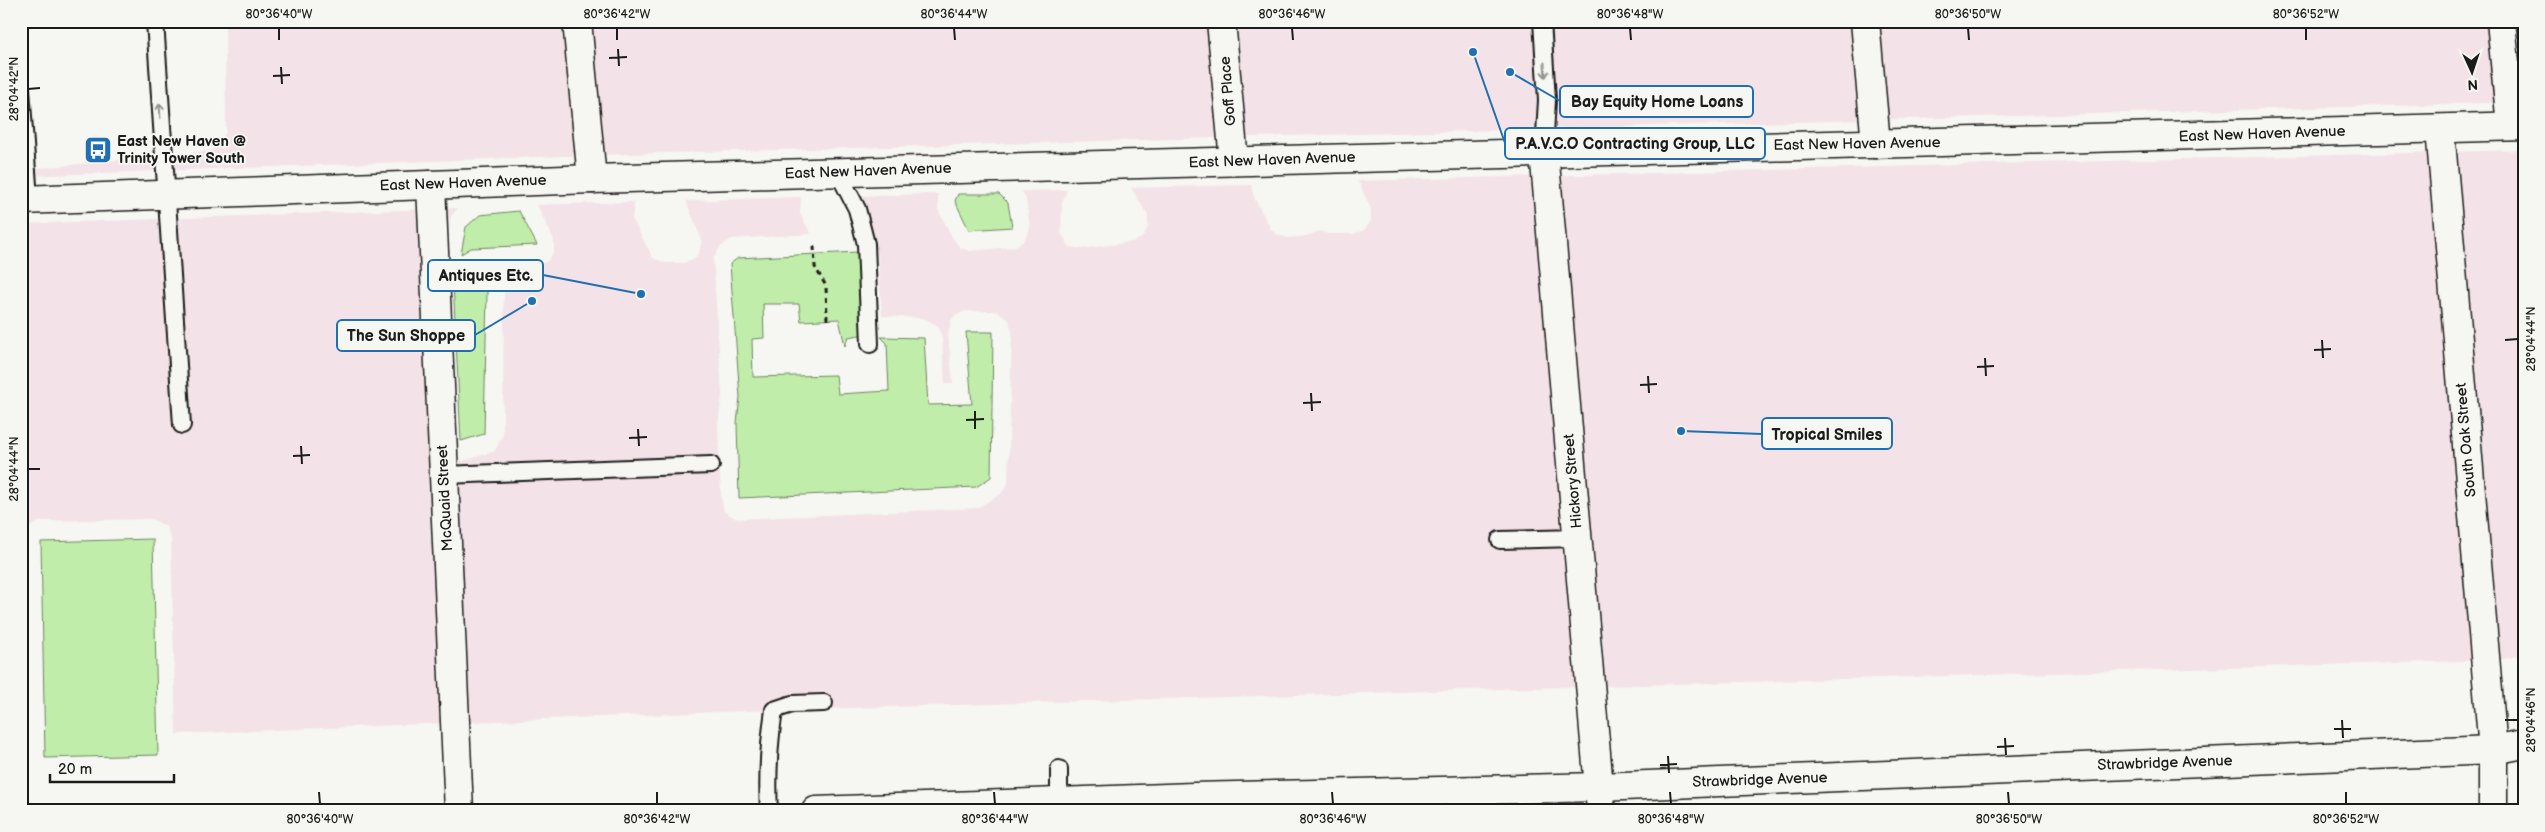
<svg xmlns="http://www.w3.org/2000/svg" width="2545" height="832" font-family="'Balsamiq Sans',sans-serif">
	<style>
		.built { fill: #f3e2e7 }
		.green { fill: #c1edaa; stroke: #6e8463 }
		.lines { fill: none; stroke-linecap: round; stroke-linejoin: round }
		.lane-casing { stroke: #1c1c1c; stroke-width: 20 }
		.street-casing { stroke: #1c1c1c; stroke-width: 31 }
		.secondary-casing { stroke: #1c1c1c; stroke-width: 31 }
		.primary-casing { stroke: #1c1c1c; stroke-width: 31 }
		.path { stroke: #1c1c1c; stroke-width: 3; stroke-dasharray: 5 4; stroke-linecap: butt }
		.lane { stroke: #f6f6f2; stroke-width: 16 }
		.street { stroke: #f6f6f2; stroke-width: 28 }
		.secondary { stroke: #f6f6f2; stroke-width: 28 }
		.primary { stroke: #f6f6f2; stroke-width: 28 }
		.oneway { stroke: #949492 }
		.ticks { fill: none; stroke: #1c1c1c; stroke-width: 2 }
		.labels { text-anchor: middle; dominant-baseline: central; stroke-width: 4; stroke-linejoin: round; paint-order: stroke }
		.street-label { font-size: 15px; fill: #1c1c1c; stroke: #f6f6f2 }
		.poi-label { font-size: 15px; font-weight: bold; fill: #1c1c1c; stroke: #f6f6f2; text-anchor: start }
		.leader { fill: none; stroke: #1f6fb2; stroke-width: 2 }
		.callout-dot { fill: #1f6fb2; stroke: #f6f6f2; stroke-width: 2 }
		.callout { fill: #f6f6f2; stroke: #1f6fb2; stroke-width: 2 }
		.callout-label { font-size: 16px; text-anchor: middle; font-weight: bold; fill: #1c1c1c }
		.neatline { fill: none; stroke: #1c1c1c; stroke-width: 2 }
		.ticks-label { font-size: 12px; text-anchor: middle; fill: #1c1c1c }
	</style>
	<rect width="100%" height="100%" fill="#f6f6f2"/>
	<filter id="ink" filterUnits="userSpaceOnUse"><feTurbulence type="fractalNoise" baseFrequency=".02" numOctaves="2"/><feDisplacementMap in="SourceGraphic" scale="10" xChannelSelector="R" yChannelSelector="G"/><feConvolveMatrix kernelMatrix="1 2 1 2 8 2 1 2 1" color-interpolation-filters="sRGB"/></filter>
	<g filter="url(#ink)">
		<!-- built -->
		<g class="built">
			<polygon points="225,21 2524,21 2524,102 591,155 21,176 21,170 210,151 220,146 226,131"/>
			<polygon points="2524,150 2524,655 2497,660 745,711 176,734 171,539 167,527 152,519 40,521 25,530 22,542 27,740 21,740 21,224 458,208 451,216 444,249 452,458 464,461 495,451 503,434 504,285 496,274 480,268 538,265 548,261 554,251 554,240 537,205 634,202 632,219 653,258 665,263 684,263 695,258 699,253 702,240 686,201 801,197 800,214 811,234 731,239 720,247 713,259 722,395 718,424 721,498 724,511 734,518 740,519 977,508 1001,494 1008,484 1012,332 1009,320 999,312 993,311 966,311 955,315 951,320 948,334 953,384 945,384 942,337 938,326 924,318 882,316 878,256 874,241 865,234 857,196 938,194 938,210 953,239 960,248 970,251 1013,247 1023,242 1029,232 1030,226 1026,199 1022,191 1067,190 1062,202 1061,233 1070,247 1081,249 1133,242 1143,237 1148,227 1148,215 1131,188 1251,185 1254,198 1271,229 1276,234 1288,238 1309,236 1319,231 1328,234 1354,234 1364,230 1371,221 1371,209 1358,181"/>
		</g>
		<!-- green -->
		<g class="green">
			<polygon points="958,194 999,194 1008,203 1012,227 969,230 955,201"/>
			<polygon points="519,211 537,245 471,248 461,254 466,227 480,215"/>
			<polygon points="858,252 865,334 848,337 845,346 839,319 801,321 799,304 763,304 764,338 752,339 753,377 836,375 838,394 889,391 887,343 881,337 924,338 928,405 972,404 966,332 993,332 991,477 976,487 739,498 737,423 740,397 730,264 738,258"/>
			<polygon points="453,282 487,291 484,434 461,441"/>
			<polygon points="153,539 158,755 45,758 41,542"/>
		</g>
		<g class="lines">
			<!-- lane casing -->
			<g class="lane-casing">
				<g id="lane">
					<polyline points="155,21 182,425"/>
					<polyline points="1542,21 1547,100 1544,151"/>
					<polyline points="21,89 29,199"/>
					<polyline points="838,172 857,209 866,244 870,344"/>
					<polyline points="444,475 711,465"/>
					<polyline points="1500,540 1578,538"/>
					<polyline points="1059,769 1059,801"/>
					<path d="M769,811C767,776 769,744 774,710L792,704L824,703"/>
				</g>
			</g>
			<!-- street casing -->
			<g class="street-casing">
				<g id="street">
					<polyline points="577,21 592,179"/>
					<polyline points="1221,21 1234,161"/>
					<polyline points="1865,21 1876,144"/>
					<polyline points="2501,21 2511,126"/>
					<polyline points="2440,129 2493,750 2493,811"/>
					<polyline points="1544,151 1601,811"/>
					<polyline points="431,185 459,811"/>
				</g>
			</g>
			<!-- secondary casing -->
			<g class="secondary-casing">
				<polyline id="secondary" points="21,200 592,179 2524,126"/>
			</g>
			<!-- primary casing -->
			<g class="primary-casing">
				<polyline id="primary" points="816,811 1193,797 1599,787 2493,750 2524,744"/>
			</g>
			<!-- path -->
			<polyline class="path" points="814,246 815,267 826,286 827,320"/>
			<!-- lane -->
			<use href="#lane" class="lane"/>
			<!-- street -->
			<use href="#street" class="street"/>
			<!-- secondary -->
			<use href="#secondary" class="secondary"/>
			<!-- primary -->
			<use href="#primary" class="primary"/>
		</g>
		<!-- one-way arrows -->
		<defs><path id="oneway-shaft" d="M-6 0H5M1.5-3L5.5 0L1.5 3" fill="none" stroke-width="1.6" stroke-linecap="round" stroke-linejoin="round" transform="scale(1.25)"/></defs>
		<g class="oneway">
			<use href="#oneway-shaft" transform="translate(1545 70) rotate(86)"/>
			<use href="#oneway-shaft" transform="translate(160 111) rotate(-93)"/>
		</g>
	</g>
	<!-- ticks -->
	<path class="ticks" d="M279,28V40M617,28V40M954,28L955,40M1292,28L1293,40M1630,28L1631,40M1968,28L1969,40M2306,28V40M618,49L619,66M609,58L627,57M281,67L282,84M273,76L290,75M28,89L40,88M2322,340L2323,358M2505,340L2518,339M2314,350L2331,349M1985,358L1986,376M1977,367L1994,366M1648,376L1649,393M1640,385L1657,384M1311,393L1312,411M1303,403L1321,402M975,411V429M966,420L984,419M638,429L639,446M629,438L647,437M301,446L302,464M293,456L310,455M28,469H40M2342,720L2343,738M2505,720H2518M2334,729H2351M2005,738L2006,755M1997,747L2014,746M1668,756L1669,773M1660,765L1677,764M319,792L320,804M657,792V804M994,792L995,804M1332,792L1333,804M1670,792L1671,804M2008,792L2009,804M2346,792V804"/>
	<!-- icons -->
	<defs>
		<g id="bus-square" transform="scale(1.4375)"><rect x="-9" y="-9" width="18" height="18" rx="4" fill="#1f6fb2" stroke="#f6f6f2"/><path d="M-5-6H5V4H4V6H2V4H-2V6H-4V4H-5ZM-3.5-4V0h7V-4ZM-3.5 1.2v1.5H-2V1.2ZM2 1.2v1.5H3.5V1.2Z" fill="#fff"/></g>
	</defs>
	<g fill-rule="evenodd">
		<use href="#bus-square" x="98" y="150"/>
	</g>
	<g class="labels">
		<!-- street labels -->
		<g class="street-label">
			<text transform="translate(1228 91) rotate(-95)">Goff Place</text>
			<text transform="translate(2262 134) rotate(-2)">East New Haven Avenue</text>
			<text transform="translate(1857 144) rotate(-1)">East New Haven Avenue</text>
			<text transform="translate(1272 160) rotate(-2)">East New Haven Avenue</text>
			<text transform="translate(868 171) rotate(-2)">East New Haven Avenue</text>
			<text transform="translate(463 183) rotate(-2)">East New Haven Avenue</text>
			<text transform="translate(2466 440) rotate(-95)">South Oak Street</text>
			<text transform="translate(1573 481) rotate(-95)">Hickory Street</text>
			<text transform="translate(445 498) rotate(-93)">McQuaid Street</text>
			<text transform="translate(2165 763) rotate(-2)">Strawbridge Avenue</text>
			<text transform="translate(1760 780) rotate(-2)">Strawbridge Avenue</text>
		</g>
		<!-- poi labels -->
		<g class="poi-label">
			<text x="117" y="141">East New Haven @<tspan x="117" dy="17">Trinity Tower South</tspan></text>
		</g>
	</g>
	<!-- callouts -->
	<path class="leader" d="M1510 72L1560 101M1473 52L1505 143M641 294L543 275M532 301L475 335M1681 431L1762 434"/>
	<g class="callout-dot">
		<circle cx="1510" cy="72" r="5"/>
		<circle cx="1473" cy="52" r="5"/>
		<circle cx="641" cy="294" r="5"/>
		<circle cx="532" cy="301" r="5"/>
		<circle cx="1681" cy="431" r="5"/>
	</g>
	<g class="callout">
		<rect x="1560" y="86" width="193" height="31" rx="5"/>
		<rect x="1505" y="128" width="260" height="31" rx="5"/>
		<rect x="428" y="260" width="115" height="31" rx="5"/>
		<rect x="337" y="320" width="138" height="31" rx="5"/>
		<rect x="1762" y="418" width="130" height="31" rx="5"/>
	</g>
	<g class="callout-label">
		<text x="1657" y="107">Bay Equity Home Loans</text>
		<text x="1635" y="149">P.A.V.C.O Contracting Group, LLC</text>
		<text x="486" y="281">Antiques Etc.</text>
		<text x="406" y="341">The Sun Shoppe</text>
		<text x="1827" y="440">Tropical Smiles</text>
	</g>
	<!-- margin -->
	<rect width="2545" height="832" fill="none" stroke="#f6f6f2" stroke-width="55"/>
	<!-- north arrow -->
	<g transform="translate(2472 72) rotate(177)" stroke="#f6f6f2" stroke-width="4" paint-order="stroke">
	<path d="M0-4L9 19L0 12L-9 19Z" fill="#1c1c1c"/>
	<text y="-8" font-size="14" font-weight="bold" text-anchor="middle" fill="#1c1c1c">N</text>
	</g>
	<!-- scale -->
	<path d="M50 774v8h124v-8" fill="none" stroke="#1c1c1c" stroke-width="2.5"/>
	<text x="58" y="774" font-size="15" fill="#1c1c1c" stroke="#f6f6f2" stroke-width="4" paint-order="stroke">20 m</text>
	<rect x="28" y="28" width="2490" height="776" class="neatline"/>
	<g class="ticks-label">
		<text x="279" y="18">80°36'40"W</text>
		<text x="617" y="18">80°36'42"W</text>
		<text x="954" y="18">80°36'44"W</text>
		<text x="1292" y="18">80°36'46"W</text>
		<text x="1630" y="18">80°36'48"W</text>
		<text x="1968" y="18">80°36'50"W</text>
		<text x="2306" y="18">80°36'52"W</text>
		<text transform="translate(14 89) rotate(-90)" y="4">28°04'42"N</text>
		<text transform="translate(2531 339) rotate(-90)" y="4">28°04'44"N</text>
		<text transform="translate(14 469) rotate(-90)" y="4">28°04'44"N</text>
		<text transform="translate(2531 720) rotate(-90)" y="4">28°04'46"N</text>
		<text x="320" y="823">80°36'40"W</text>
		<text x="657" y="823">80°36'42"W</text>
		<text x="995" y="823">80°36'44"W</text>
		<text x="1333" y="823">80°36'46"W</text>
		<text x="1671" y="823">80°36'48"W</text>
		<text x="2009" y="823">80°36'50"W</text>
		<text x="2346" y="823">80°36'52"W</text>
	</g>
</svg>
